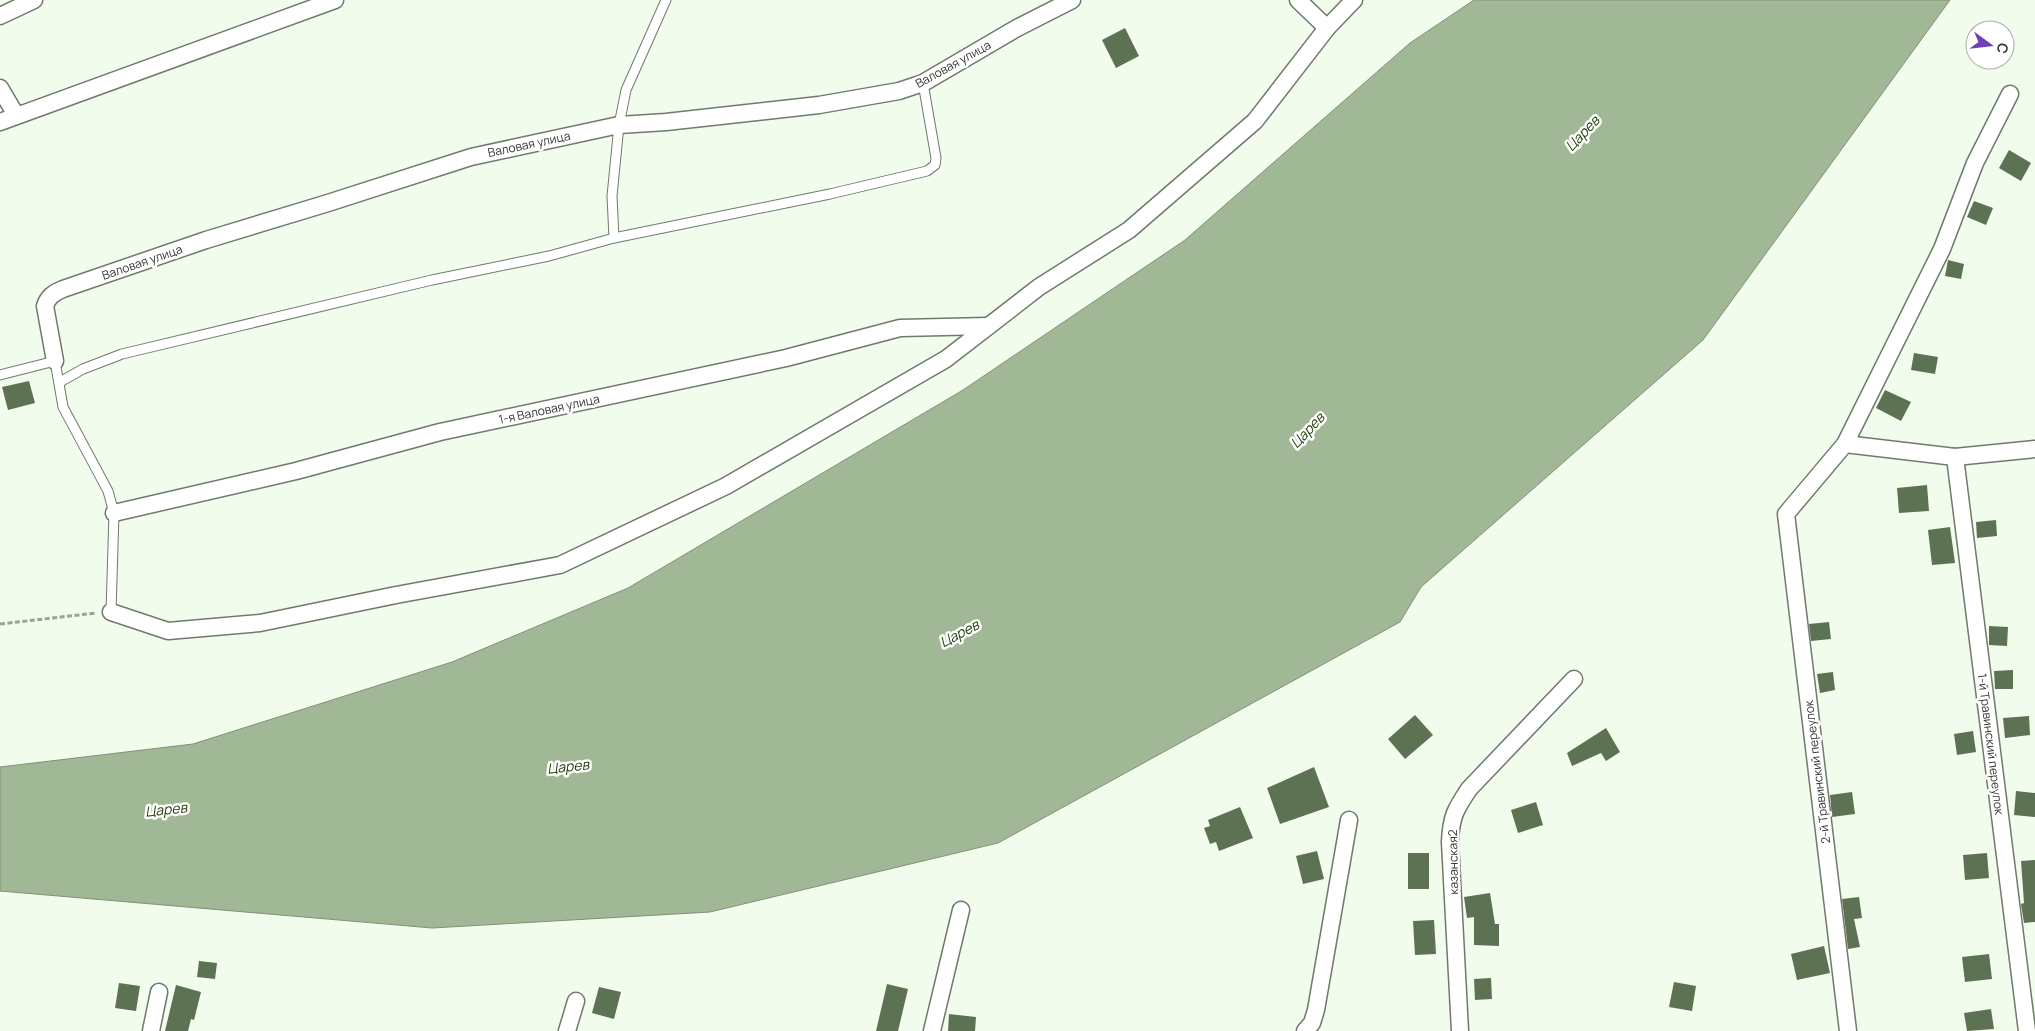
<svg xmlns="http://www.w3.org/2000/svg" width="2035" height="1031" font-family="Manrope,sans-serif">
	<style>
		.water { fill: #a1b896; stroke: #809178 }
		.building { fill: #5d7253 }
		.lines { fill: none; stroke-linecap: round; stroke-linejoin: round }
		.lane-casing { stroke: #70796b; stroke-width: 11 }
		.street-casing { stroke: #70796b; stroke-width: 19 }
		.path { stroke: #9ba398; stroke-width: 3; stroke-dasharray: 5 2.5; stroke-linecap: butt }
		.lane { stroke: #fff; stroke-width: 9 }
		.street { stroke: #fff; stroke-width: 16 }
		.labels { text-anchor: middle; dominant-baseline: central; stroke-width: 5; stroke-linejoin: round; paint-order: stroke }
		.street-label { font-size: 12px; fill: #333731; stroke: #fff }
		.water-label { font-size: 14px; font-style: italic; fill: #203e0b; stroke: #fff }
	</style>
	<rect width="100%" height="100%" fill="#f1fced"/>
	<!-- water -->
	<polygon class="water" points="1474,0 1950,0 1703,340 1421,587 1400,622 998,843 710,912 432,928 0,891 0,767 193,744 452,662 628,588 963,390 1185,240 1410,43"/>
	<!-- building -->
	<g class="building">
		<polygon points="1125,28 1139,56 1116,68 1102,40"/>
		<polygon points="2009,150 2031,163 2021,181 1999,168"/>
		<polygon points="1974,201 1993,208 1986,225 1967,217"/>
		<polygon points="1948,260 1964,264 1961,279 1945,276"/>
		<polygon points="1914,353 1938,357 1935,374 1911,370"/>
		<polygon points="29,381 35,403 8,410 2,387"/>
		<polygon points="1885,390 1911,402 1901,421 1876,408"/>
		<polygon points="1927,485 1929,511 1899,513 1897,488"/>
		<polygon points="1996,520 1997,536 1977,538 1976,522"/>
		<polygon points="1950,527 1955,563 1932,565 1928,530"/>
		<polygon points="1829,622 1831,639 1811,641 1809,624"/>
		<polygon points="1989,626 2008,627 2007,646 1989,645"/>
		<polygon points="2013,670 2013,689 1995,689 1994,671"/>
		<polygon points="1833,672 1835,690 1820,693 1817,674"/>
		<polygon points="1415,715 1433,735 1405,759 1388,739"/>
		<polygon points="2029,716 2030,735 2005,738 2003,718"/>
		<polygon points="1606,728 1620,752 1606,761 1601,753 1572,766 1567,753"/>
		<polygon points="1973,731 1976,752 1957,755 1954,734"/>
		<polygon points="1314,767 1329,807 1280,824 1267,788"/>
		<polygon points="2016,791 2035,793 2035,817 2014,815"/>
		<polygon points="1852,792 1855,814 1832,817 1830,795"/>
		<polygon points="1536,802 1543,825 1518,833 1511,810"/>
		<polygon points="1240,807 1253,838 1219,851 1216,842 1210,844 1204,828 1210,826 1208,820"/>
		<polygon points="1317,851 1324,879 1303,884 1296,856"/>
		<rect x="1408" y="853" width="21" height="36"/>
		<polygon points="1987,853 1989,878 1965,880 1963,855"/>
		<polygon points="2035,860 2035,922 2024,923 2021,904 2024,903 2021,861"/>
		<polygon points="1490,893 1495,924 1499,924 1499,946 1474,945 1474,917 1467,918 1464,897"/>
		<polygon points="1859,897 1862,918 1854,919 1860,947 1848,949 1842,899"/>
		<polygon points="1434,920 1436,954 1415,955 1413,921"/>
		<polygon points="1824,946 1830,973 1797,980 1791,954"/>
		<polygon points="1989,954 1992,979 1965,982 1962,957"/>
		<polygon points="199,961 217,963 215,979 197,977"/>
		<polygon points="1491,978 1492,999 1475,1000 1474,979"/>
		<polygon points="1674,982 1696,986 1692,1011 1669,1007"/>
		<polygon points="119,983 140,986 136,1011 115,1008"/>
		<polygon points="887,984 908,989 898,1031 876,1031"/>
		<polygon points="176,985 201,992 194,1020 191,1019 188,1031 165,1031"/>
		<polygon points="599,987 621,992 614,1019 592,1013"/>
		<polygon points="1991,1009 1994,1029 1967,1031 1964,1013"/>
		<polygon points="949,1014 976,1017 975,1031 948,1031"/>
	</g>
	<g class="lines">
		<!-- lane casing -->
		<g class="lane-casing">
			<g id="lane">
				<polyline points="614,238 612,196 619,125 626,90 666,0"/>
				<polyline points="0,375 55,361 63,407 108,491 114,513 111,612"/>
				<polyline points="60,382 83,369 122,354 432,280 549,256 614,238 830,194 927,171 935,165 936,158 923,83"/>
			</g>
		</g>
		<!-- street casing -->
		<g class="street-casing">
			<g id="street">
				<polyline points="1298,0 1327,28"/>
				<polyline points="0,16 34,0"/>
				<polyline points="0,88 16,115"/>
				<polyline points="0,122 335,0"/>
				<path d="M55,361L45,306C48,297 53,293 63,289L206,240L328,203L471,157L619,125L666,122L819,105L899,91L923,83L1017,28L1072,0"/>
				<polyline points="1845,444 1955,457 2035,449"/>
				<polyline points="1955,457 2027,1031"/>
				<polyline points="114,513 296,471 440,432 786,358 900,328 988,326"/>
				<polyline points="111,612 168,631 260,623 396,595 560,565 726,486 946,359 1039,287 1129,230 1255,121 1327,28 1354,0"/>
				<polyline points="151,1031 159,992"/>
				<polyline points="567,1031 576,1001"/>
				<polyline points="932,1031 961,910"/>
				<polyline points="1305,1031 1312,1023 1316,1010 1349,820"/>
				<path d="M1460,1031L1450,842C1451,817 1455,810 1469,789L1574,679"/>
				<polyline points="1848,1031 1786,514 1845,444 1942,249 1975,163 2010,94"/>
			</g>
		</g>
		<!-- path -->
		<polyline class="path" points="0,624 96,613"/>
		<!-- lane -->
		<use href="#lane" class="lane"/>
		<!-- street -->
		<use href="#street" class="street"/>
	</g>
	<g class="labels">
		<!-- street labels -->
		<g class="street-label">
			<text transform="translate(953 64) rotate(-29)">Валовая улица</text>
			<text transform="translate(529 144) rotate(-12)">Валовая улица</text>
			<text transform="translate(142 262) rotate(-19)">Валовая улица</text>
			<text transform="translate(549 409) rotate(-12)">1-я Валовая улица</text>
			<text transform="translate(1991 744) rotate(83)">1-й Травинский переулок</text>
			<text transform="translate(1817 772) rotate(-97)">2-й Травинский переулок</text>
			<text transform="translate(1453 862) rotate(-91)">казанская2</text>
		</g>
		<!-- water labels -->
		<g class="water-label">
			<text transform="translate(1582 133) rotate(-47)">Царев</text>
			<text transform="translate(1307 430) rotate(-47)">Царев</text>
			<text transform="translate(959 633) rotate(-28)">Царев</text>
			<text transform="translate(568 766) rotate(-6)">Царев</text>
			<text transform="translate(166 809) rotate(-6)">Царев</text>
		</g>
	</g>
	<!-- north arrow -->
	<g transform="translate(1990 45) rotate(105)"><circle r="24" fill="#ffffff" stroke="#adafad"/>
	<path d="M0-4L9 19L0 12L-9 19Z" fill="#723fb6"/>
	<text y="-8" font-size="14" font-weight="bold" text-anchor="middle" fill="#333731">С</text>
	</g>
</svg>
